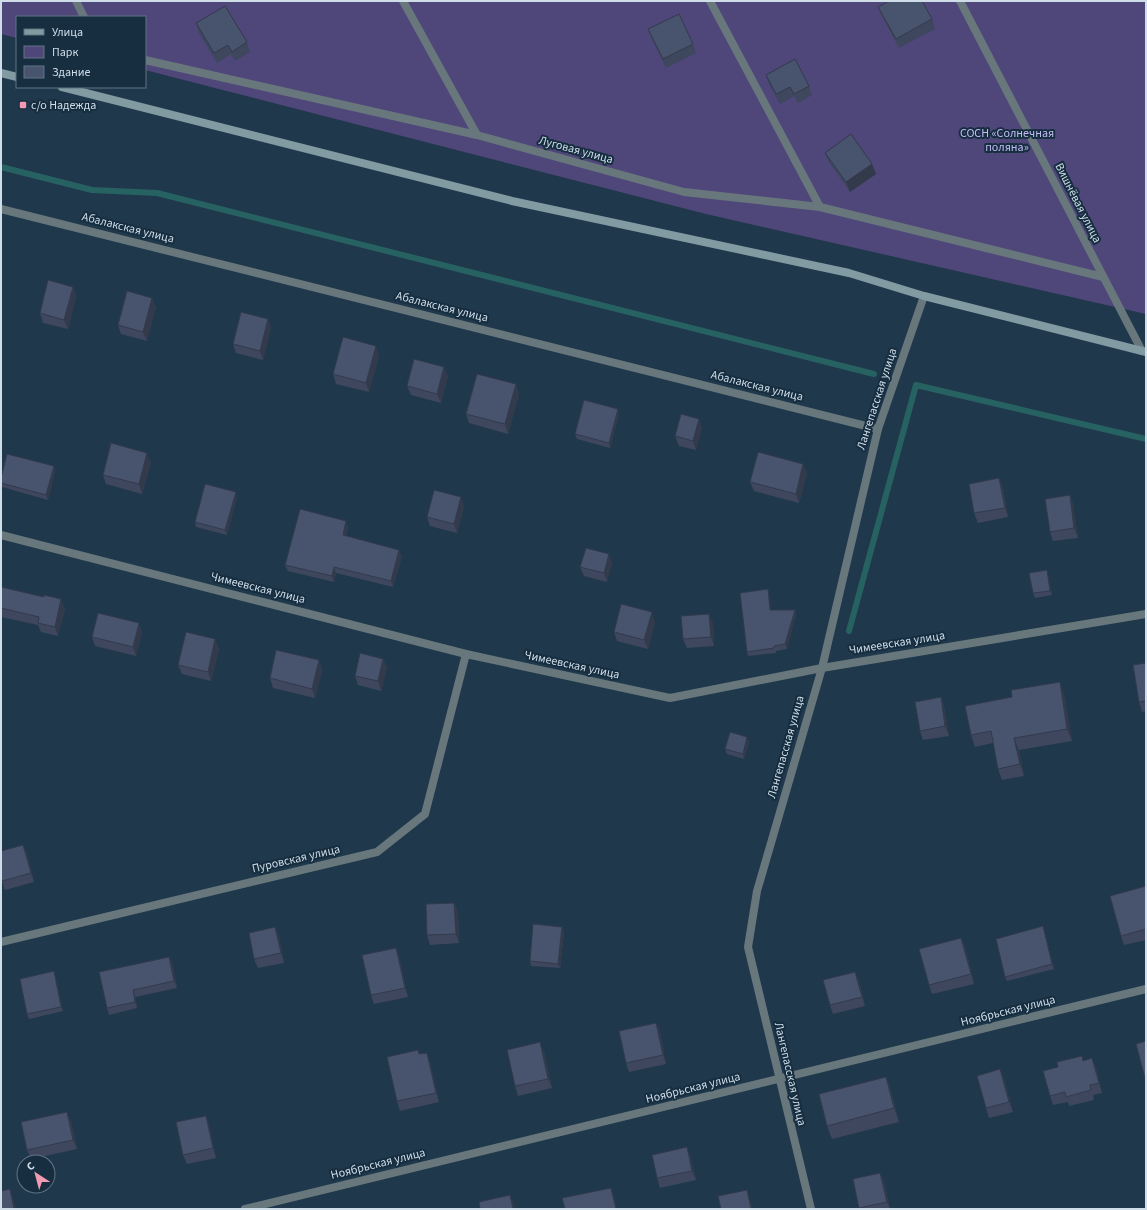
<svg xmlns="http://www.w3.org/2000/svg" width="1147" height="1210" font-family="'Source Sans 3',sans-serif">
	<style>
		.green { fill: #4f467a }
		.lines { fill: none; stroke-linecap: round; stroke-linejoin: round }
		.stream { stroke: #276262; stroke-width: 6 }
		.lane { stroke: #67777c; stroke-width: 8 }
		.street { stroke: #67777c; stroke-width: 8 }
		.secondary { stroke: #829ba3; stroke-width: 8 }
		.wall { fill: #3e475e }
		.shaded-wall { fill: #323a4c }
		.building { fill: #48536d; stroke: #323a4c }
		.poi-dot { fill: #f19ab2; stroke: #162e40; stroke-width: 1.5 }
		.labels { text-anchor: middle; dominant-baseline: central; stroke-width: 4; stroke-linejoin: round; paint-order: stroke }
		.poi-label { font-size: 12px; fill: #cfdde9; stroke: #162e40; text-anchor: start }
		.park-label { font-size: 12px; fill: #c2bbf3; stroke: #162e40 }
		.street-label { font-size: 12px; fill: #cfdde9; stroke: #162e40 }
	</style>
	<rect width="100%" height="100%" fill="#20384b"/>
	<!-- green -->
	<polygon class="green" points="1,1 1146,1 1146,314 706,214 145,70 145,17 17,17 17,38 1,34"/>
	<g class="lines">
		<!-- stream -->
		<g class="stream">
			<polyline points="1,167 92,190 157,193 874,374"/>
			<polyline points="849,631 916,385 1146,439"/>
		</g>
		<!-- lane -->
		<polyline class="lane" points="710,1 820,207 1103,277"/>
		<!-- street -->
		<g class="street">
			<polyline points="76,1 84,17"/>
			<polyline points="403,1 477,135 684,192 820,207"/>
			<polyline points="960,1 1142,351"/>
			<polyline points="145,60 477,135"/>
			<polyline points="1,209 878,429"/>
			<polyline points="1,535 466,654 670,698 822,668 1146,614"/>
			<polyline points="1,942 377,852 425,814 466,654"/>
			<polyline points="245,1209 1146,989"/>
			<polyline points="811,1209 748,947 757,891 822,668 878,429 924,296"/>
		</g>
		<!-- secondary -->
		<g class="secondary">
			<polyline points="1,73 17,77"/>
			<polyline points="62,87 512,201 849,273 924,296 1146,352"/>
		</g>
	</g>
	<!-- wall -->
	<g class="wall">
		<polygon points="878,7 932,19 935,29 899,48 882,16"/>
		<polygon points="196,23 247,42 250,52 235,61 231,54 217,63 199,33"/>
		<polygon points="648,29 693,44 696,53 666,68 652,39"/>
		<polygon points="766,75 809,86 812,95 798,103 794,96 780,104 769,84"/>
		<polygon points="825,153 876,174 850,192 829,162"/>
		<polygon points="73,287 76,296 68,329 43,323 40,313"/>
		<polygon points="156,307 147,341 121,334 118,325"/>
		<polygon points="268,319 271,328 263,360 236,353 233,344"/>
		<polygon points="379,355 369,392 336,384 333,374"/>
		<polygon points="448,376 441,403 411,395 407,386"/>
		<polygon points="516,384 519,394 508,434 469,423 466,414"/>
		<polygon points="619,414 610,448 577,439 575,434"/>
		<polygon points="702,428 696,450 679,446 675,436"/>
		<polygon points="151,462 142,494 106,484 103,475"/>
		<polygon points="803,464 807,473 799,503 754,491 750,482"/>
		<polygon points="54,466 55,471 48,500 2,487 1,486 1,478"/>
		<polygon points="999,478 1003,488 1008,517 978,523 974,513"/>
		<polygon points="1070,495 1073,504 1078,538 1053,541 1050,532"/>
		<polygon points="237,497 227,535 196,527 195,522"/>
		<polygon points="464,506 457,533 430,526 427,517"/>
		<polygon points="348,527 346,536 402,556 393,587 336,573 334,582 288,571 285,565"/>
		<polygon points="612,563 607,582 584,576 580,567"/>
		<polygon points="1048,574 1052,595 1035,598 1033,593"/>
		<polygon points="1,587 65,609 58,636 41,632 38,625 1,617"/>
		<polygon points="768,589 769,594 771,610 795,610 796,614 787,649 776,651 776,653 748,656 747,652"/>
		<polygon points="655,622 648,649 617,641 614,632"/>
		<polygon points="713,623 714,646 687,648 683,639"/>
		<polygon points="142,632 136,656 95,646 92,637"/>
		<polygon points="215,639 219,649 211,681 182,674 178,665"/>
		<polygon points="383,659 387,668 381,691 358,685 355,676"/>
		<polygon points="319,660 322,670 315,698 273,688 270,678"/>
		<polygon points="1146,663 1146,711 1142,712 1139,702"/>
		<polygon points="1064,694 1072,741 1019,750 1024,776 1002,780 998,769 993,743 975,747 971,735"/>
		<polygon points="941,697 944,707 949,736 923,740 920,731"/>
		<polygon points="749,742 744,759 727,754 725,749"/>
		<polygon points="23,845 27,854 34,882 5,890 1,879"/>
		<polygon points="1146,886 1146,940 1124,945 1121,936"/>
		<polygon points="454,903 458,912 459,943 430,945 427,935"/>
		<polygon points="1043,926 1054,969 1007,981 1005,977"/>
		<polygon points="275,927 279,937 284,963 258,968 254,959"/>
		<polygon points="562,927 564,932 560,968 531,966 530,961"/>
		<polygon points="961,938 965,947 974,984 932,994 929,985"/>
		<polygon points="396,948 399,957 408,997 374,1004 371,995"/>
		<polygon points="169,957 172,963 177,988 135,997 137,1008 109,1015 107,1008"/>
		<polygon points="855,972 859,981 865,1006 833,1014 830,1005"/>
		<polygon points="55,976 63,1011 29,1019 27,1014"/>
		<polygon points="656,1023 660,1032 666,1064 629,1072 626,1063"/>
		<polygon points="544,1052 552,1088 518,1096 515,1086"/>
		<polygon points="420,1054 430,1063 439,1102 400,1111 397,1101"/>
		<polygon points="1083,1060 1096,1068 1102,1093 1093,1095 1094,1100 1069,1106 1068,1102 1053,1105 1050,1096"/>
		<polygon points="1000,1069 1004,1079 1013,1112 989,1118 986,1108"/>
		<polygon points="886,1077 891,1091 899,1122 832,1139 827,1126"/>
		<polygon points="71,1121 77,1149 31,1159 27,1150"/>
		<polygon points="209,1125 216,1158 187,1164 183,1155"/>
		<polygon points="687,1147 690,1156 696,1180 660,1188 657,1178"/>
		<polygon points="880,1173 884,1182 890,1209 859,1209 853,1179"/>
	</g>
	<!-- shaded-wall -->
	<g class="shaded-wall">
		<polygon points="872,164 876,174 850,192 846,182"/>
		<polygon points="73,287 76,296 68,329 64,320"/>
		<polygon points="152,298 156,307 147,341 143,332"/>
		<polygon points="268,319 271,328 263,360 260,351"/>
		<polygon points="376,346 379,355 369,392 366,383"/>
		<polygon points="444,367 448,376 441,403 437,394"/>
		<polygon points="516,384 519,394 508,434 505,424"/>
		<polygon points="618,409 619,414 610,448 609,443"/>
		<polygon points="699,419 702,428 696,450 693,441"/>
		<polygon points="147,453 151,462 142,494 139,484"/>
		<polygon points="803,464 807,473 799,503 796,494"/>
		<polygon points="54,466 55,471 48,500 46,495"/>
		<polygon points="999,478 1003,488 1008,517 1005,508"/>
		<polygon points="236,492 237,497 227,535 225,530"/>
		<polygon points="1070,495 1073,504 1078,538 1074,528"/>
		<polygon points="461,497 464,506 457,533 454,524"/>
		<polygon points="346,521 348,527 345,541 343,535"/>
		<polygon points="399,550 402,556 393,587 391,581"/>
		<polygon points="609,554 612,563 607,582 604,573"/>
		<polygon points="334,567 336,573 334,582 332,576"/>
		<polygon points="1047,570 1048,574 1052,595 1050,591"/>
		<polygon points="768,589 769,594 772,615 770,610"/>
		<polygon points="61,599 65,609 58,636 55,627"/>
		<polygon points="795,610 796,614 787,649 785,644"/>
		<polygon points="652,612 655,622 648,649 644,640"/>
		<polygon points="709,614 713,623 714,646 711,637"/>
		<polygon points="139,623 142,632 136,656 133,647"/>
		<polygon points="215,639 219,649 211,681 208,672"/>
		<polygon points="383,659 387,668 381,691 378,681"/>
		<polygon points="319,660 322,670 315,698 312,689"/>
		<polygon points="1060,682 1064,694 1072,741 1067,729"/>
		<polygon points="941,697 944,707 949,736 945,726"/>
		<polygon points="747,737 749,742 744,759 743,754"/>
		<polygon points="1014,738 1019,750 1024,776 1020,764"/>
		<polygon points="23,845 27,854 34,882 31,873"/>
		<polygon points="454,903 458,912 459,943 456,934"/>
		<polygon points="1043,926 1044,931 1054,969 1052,964"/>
		<polygon points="275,927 279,937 284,963 281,953"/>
		<polygon points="562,927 564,932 560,968 558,964"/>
		<polygon points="961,938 965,947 974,984 971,974"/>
		<polygon points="396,948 399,957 408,997 405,988"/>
		<polygon points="169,957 172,963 177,988 174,981"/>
		<polygon points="54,971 55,976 63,1011 61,1007"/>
		<polygon points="855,972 859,981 865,1006 862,997"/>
		<polygon points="133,990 135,997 137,1008 135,1002"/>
		<polygon points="656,1023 660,1032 666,1064 663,1055"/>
		<polygon points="540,1042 544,1052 552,1088 548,1079"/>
		<polygon points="427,1053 430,1063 439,1102 436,1093"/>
		<polygon points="1092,1058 1096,1068 1102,1093 1099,1083"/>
		<polygon points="1000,1069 1004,1079 1013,1112 1009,1102"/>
		<polygon points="886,1077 891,1091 899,1122 894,1108"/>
		<polygon points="67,1112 71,1121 77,1149 73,1140"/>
		<polygon points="206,1116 209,1125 216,1158 213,1148"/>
		<polygon points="687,1147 690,1156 696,1180 692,1171"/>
		<polygon points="880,1173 884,1182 890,1209 887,1202"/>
		<polygon points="611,1188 614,1197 617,1209 616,1209"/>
		<polygon points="10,1189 13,1198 16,1209 14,1209"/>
		<polygon points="747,1190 750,1199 753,1209 751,1209"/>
		<polygon points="510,1195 514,1204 515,1209 513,1209"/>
	</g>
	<!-- building -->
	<g class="building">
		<polygon points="889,1 922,1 932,19 896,39 878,7"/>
		<polygon points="225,6 247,42 232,52 228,45 214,53 196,23"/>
		<polygon points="679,14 693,44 663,59 648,29"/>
		<polygon points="795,59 809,86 794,94 790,87 776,94 766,75"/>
		<polygon points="851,134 872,164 846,182 825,153"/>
		<polygon points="48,280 73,287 64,320 40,313"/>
		<polygon points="127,291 152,298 143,332 118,325"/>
		<polygon points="241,312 268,319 260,351 233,344"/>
		<polygon points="343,337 376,346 366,383 333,374"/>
		<polygon points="414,359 444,367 437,394 407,386"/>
		<polygon points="477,374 516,384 505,424 466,414"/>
		<polygon points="584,400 618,409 609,443 575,434"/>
		<polygon points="681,414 699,419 693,441 675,436"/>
		<polygon points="111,443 147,453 139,484 103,475"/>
		<polygon points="758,452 803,464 796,494 750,482"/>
		<polygon points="7,454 54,466 46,495 1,483 1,478"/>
		<polygon points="999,478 1005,508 974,513 969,484"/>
		<polygon points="205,484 236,492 225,530 195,522"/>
		<polygon points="434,490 461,497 454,524 427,517"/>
		<polygon points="1070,495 1074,528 1050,532 1045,499"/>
		<polygon points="300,509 346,521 343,535 399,550 391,581 334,567 332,576 285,565"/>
		<polygon points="586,548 609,554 604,573 580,567"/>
		<polygon points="1047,570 1050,591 1033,593 1029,573"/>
		<polygon points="1,587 44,597 44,595 61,599 55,627 38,623 39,617 1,608"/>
		<polygon points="768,589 770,610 795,610 785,644 774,646 774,648 747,652 740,593"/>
		<polygon points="621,604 652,612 644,640 614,632"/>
		<polygon points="98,613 139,623 133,647 92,637"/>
		<polygon points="709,614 711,637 683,639 681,616"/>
		<polygon points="186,632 215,639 208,672 178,665"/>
		<polygon points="276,650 319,660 312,689 270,678"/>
		<polygon points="360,653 383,659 378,681 355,676"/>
		<polygon points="1146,663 1146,701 1139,702 1133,665"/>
		<polygon points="1060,682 1067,729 1014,738 1020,764 998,769 991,731 971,735 965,706 1012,697 1011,690"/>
		<polygon points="941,697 945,726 920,731 915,702"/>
		<polygon points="730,732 747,737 743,754 725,749"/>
		<polygon points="23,845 31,873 2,881 1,879 1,851"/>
		<polygon points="1146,886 1146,929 1121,936 1110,896"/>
		<polygon points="454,903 456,934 427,935 426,904"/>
		<polygon points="533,924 562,927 558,964 530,961"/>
		<polygon points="1043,926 1052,964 1005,977 996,939"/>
		<polygon points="275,927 281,953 254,959 249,933"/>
		<polygon points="961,938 971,974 929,985 919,949"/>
		<polygon points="396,948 405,988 371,995 362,955"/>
		<polygon points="169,957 174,981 133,990 135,1002 107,1008 99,972"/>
		<polygon points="54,971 61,1007 27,1014 20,979"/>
		<polygon points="855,972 862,997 830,1005 823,980"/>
		<polygon points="656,1023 663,1055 626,1063 619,1031"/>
		<polygon points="1146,1041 1146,1077 1145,1078 1136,1044"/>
		<polygon points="540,1042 548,1079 515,1086 507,1050"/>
		<polygon points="418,1050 419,1054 427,1053 436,1093 397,1101 387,1057"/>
		<polygon points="1082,1056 1083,1061 1092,1058 1099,1083 1090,1085 1091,1090 1066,1097 1065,1092 1050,1096 1043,1071 1058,1067 1057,1062"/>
		<polygon points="1000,1069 1009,1102 986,1108 977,1076"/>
		<polygon points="886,1077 894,1108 827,1126 819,1094"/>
		<polygon points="67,1112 73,1140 27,1150 21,1122"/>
		<polygon points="206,1116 213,1148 183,1155 176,1122"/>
		<polygon points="687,1147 692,1171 657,1178 652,1155"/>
		<polygon points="880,1173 887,1202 859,1208 853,1179"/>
		<polygon points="611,1188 616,1209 565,1209 562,1198"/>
		<polygon points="10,1189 14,1209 1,1209 1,1191"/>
		<polygon points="747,1190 751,1209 721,1209 718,1196"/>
		<polygon points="510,1195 513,1209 480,1209 479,1202"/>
	</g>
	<!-- markers -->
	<rect class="poi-dot" x="19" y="101" width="8" height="8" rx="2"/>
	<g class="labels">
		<!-- poi labels -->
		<g class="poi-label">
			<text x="31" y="105">с/о Надежда</text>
		</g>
		<!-- park labels -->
		<g class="park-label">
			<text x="1007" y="133">СОСН «Солнечная<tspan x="1007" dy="14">поляна»</tspan></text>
		</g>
		<!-- street labels -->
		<g class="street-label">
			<text transform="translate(576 150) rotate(15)">Луговая улица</text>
			<text transform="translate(1078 203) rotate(63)">Вишнёвая улица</text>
			<text transform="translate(128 228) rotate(14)">Абалакская улица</text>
			<text transform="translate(442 307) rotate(14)">Абалакская улица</text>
			<text transform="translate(757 386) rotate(14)">Абалакская улица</text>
			<text transform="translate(877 399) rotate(-72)">Лангепасская улица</text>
			<text transform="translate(258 588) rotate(14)">Чимеевская улица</text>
			<text transform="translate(897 643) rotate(-9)">Чимеевская улица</text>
			<text transform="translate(572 665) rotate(12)">Чимеевская улица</text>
			<text transform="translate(786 747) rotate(-74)">Лангепасская улица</text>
			<text transform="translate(296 859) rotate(-13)">Пуровская улица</text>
			<text transform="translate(1008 1011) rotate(-14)">Ноябрьская улица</text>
			<text transform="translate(790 1074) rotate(77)">Лангепасская улица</text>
			<text transform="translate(693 1088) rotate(-14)">Ноябрьская улица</text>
			<text transform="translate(378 1164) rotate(-14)">Ноябрьская улица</text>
		</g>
	</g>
	<!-- border -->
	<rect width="1147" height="1210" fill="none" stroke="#cfdde9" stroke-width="4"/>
	<!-- legend -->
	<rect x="16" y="16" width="130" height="72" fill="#162e40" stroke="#607484"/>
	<rect x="24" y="29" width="20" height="6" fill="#829ba3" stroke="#607484"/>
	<text x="52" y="36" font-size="12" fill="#cfdde9">Улица</text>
	<rect x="24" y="46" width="20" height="12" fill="#4f467a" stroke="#607484"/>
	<text x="52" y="56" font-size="12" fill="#cfdde9">Парк</text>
	<rect x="24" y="66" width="20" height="12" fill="#48536d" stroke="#607484"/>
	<text x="52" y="76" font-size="12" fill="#cfdde9">Здание</text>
	<!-- north arrow -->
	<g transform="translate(36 1174) rotate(324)"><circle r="19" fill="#162e40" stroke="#607484"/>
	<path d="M0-3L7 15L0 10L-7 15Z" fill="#f19ab2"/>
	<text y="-6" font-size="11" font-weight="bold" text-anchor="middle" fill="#cfdde9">С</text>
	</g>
</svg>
